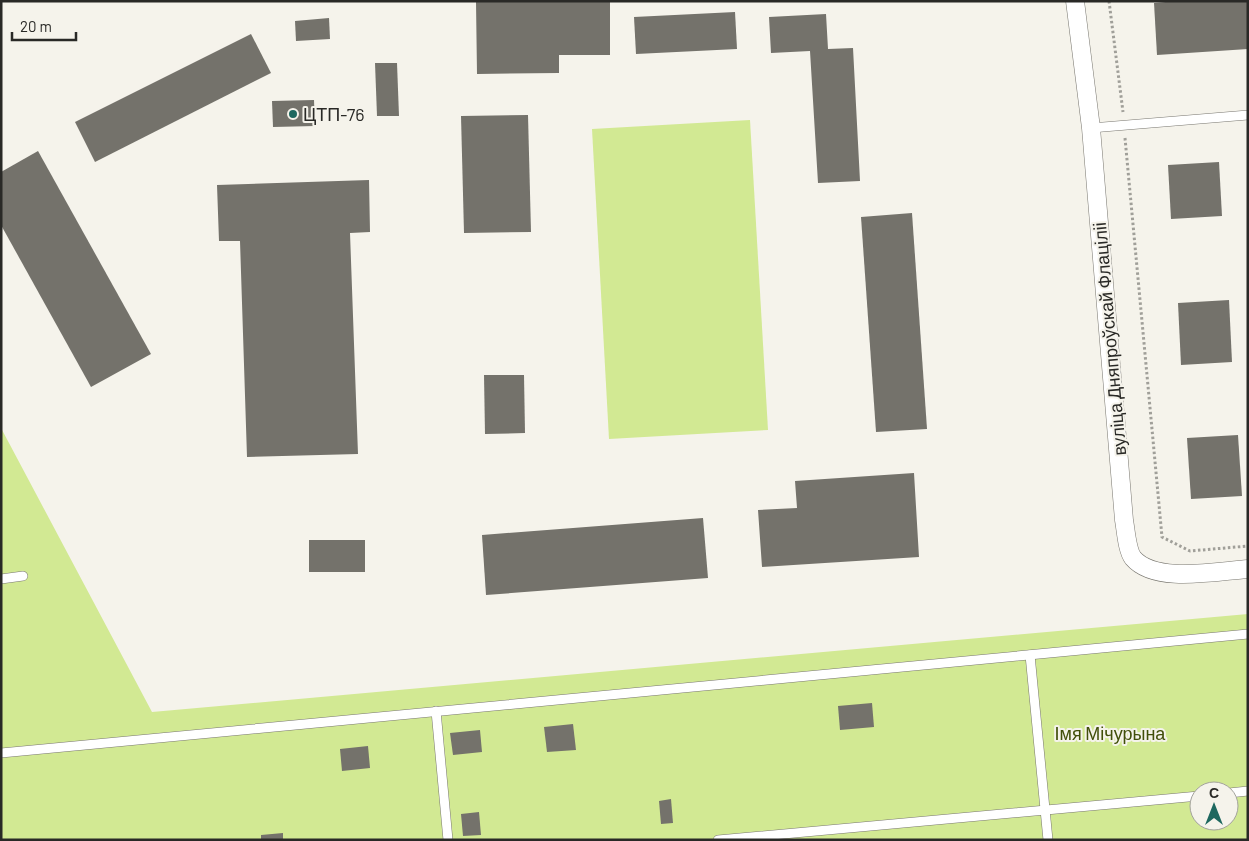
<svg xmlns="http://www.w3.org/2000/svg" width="1249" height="841" font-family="Barlow,sans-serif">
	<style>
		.green { fill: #d2e993; fill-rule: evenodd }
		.building { fill: #74726b }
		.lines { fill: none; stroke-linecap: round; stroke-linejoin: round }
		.lane-casing { stroke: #797770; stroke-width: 10 }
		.street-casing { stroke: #797770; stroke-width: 19 }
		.path { stroke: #a09f99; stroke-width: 3; stroke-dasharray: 2.5 2.5; stroke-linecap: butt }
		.lane { stroke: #fff; stroke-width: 9 }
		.street { stroke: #fff; stroke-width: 18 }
		.poi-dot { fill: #1e685f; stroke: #f5f3eb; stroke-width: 2 }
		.labels { text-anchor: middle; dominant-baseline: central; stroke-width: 4; stroke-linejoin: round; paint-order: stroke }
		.poi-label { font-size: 18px; fill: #292926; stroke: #f5f3eb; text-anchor: start }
		.street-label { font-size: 18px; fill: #292926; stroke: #f5f3eb }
		.park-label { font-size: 18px; fill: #414f0a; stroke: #f5f3eb }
	</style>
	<rect width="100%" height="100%" fill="#f5f3eb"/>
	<!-- green -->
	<g class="green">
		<polygon points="750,120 768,430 609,439 592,129"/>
		<path d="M1,428L152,712L1248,614V840H1ZM1199,791H1229V821H1199Z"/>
	</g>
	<!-- building -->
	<g class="building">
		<polygon points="610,1 610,55 559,55 559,73 477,74 476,2"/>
		<polygon points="1177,1 1248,1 1248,49 1157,55 1154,3"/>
		<polygon points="735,12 737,49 636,54 634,17"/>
		<polygon points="826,14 828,49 853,48 860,181 818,183 810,51 771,53 769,17"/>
		<polygon points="329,18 330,39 296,41 295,21"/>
		<polygon points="251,34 271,73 95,162 75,122"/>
		<polygon points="375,63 397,63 399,116 377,116"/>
		<polygon points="314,100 315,126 273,127 272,101"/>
		<polygon points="528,115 531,232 464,233 461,116"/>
		<polygon points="38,151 151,354 91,387 1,225 1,172"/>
		<polygon points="1219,162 1222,216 1171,219 1168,165"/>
		<polygon points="369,180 370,232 350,233 358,454 247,457 240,241 219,241 217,185"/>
		<polygon points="912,213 927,429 876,432 861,217"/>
		<polygon points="1229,300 1232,362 1181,365 1178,303"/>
		<polygon points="484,375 524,375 525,433 485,434"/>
		<polygon points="1238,435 1242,496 1191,499 1187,438"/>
		<polygon points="914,473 919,557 762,567 758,510 797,508 795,481"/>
		<polygon points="703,518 708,578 486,595 482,535"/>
		<rect x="309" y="540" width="56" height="32"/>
		<polygon points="872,703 874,727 840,730 838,706"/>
		<polygon points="573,724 576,750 547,752 544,727"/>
		<polygon points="480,730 482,752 453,755 450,733"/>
		<polygon points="368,746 370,768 342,771 340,749"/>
		<polygon points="671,799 673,823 661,824 659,801"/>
		<polygon points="479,812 481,835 463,836 461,814"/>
		<polygon points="283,833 283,840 261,840 261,835"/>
	</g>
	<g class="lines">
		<!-- lane casing -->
		<g class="lane-casing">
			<g id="lane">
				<polyline points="1091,128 1248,115"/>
				<polyline points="1,579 23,576"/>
				<polyline points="1030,655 1048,840"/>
				<polyline points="436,711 448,840"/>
				<polyline points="1,753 1248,634"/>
				<polyline points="1229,793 1248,791"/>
				<polyline points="718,840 1199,796"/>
			</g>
		</g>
		<!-- street casing -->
		<g class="street-casing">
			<path id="street" d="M1075,1L1091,128L1124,520C1126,531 1127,550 1133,558C1155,584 1217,571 1248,569"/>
		</g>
		<!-- path -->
		<g class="path">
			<polyline points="1109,1 1123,112"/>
			<polyline points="1125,138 1162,537 1190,551 1248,546"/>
		</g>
		<!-- lane -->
		<use href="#lane" class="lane"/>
		<!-- street -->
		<use href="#street" class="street"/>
	</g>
	<!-- markers -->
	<circle class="poi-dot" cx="293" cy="114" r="5"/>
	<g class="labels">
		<!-- poi labels -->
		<g class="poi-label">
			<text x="303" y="114">ЦТП-76</text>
		</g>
		<!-- street labels -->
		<g class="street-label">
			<text transform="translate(1109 339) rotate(-95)">вуліца Дняпроўскай Флаціліі</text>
		</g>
		<!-- park labels -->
		<g class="park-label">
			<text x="1110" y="733">Імя Мічурына</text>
		</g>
	</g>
	<!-- border -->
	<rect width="1249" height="841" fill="none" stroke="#292926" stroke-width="5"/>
	<!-- north arrow -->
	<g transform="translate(1214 806)"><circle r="24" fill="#f5f3eb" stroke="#a3a29c"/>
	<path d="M0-4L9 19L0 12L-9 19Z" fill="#1e685f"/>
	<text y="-8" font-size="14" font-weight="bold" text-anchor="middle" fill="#292926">С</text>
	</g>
	<!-- scale -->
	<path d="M12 32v8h64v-8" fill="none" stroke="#292926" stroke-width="2.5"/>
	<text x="20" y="32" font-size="15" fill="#292926" stroke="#f5f3eb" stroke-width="4" paint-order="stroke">20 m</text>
</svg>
